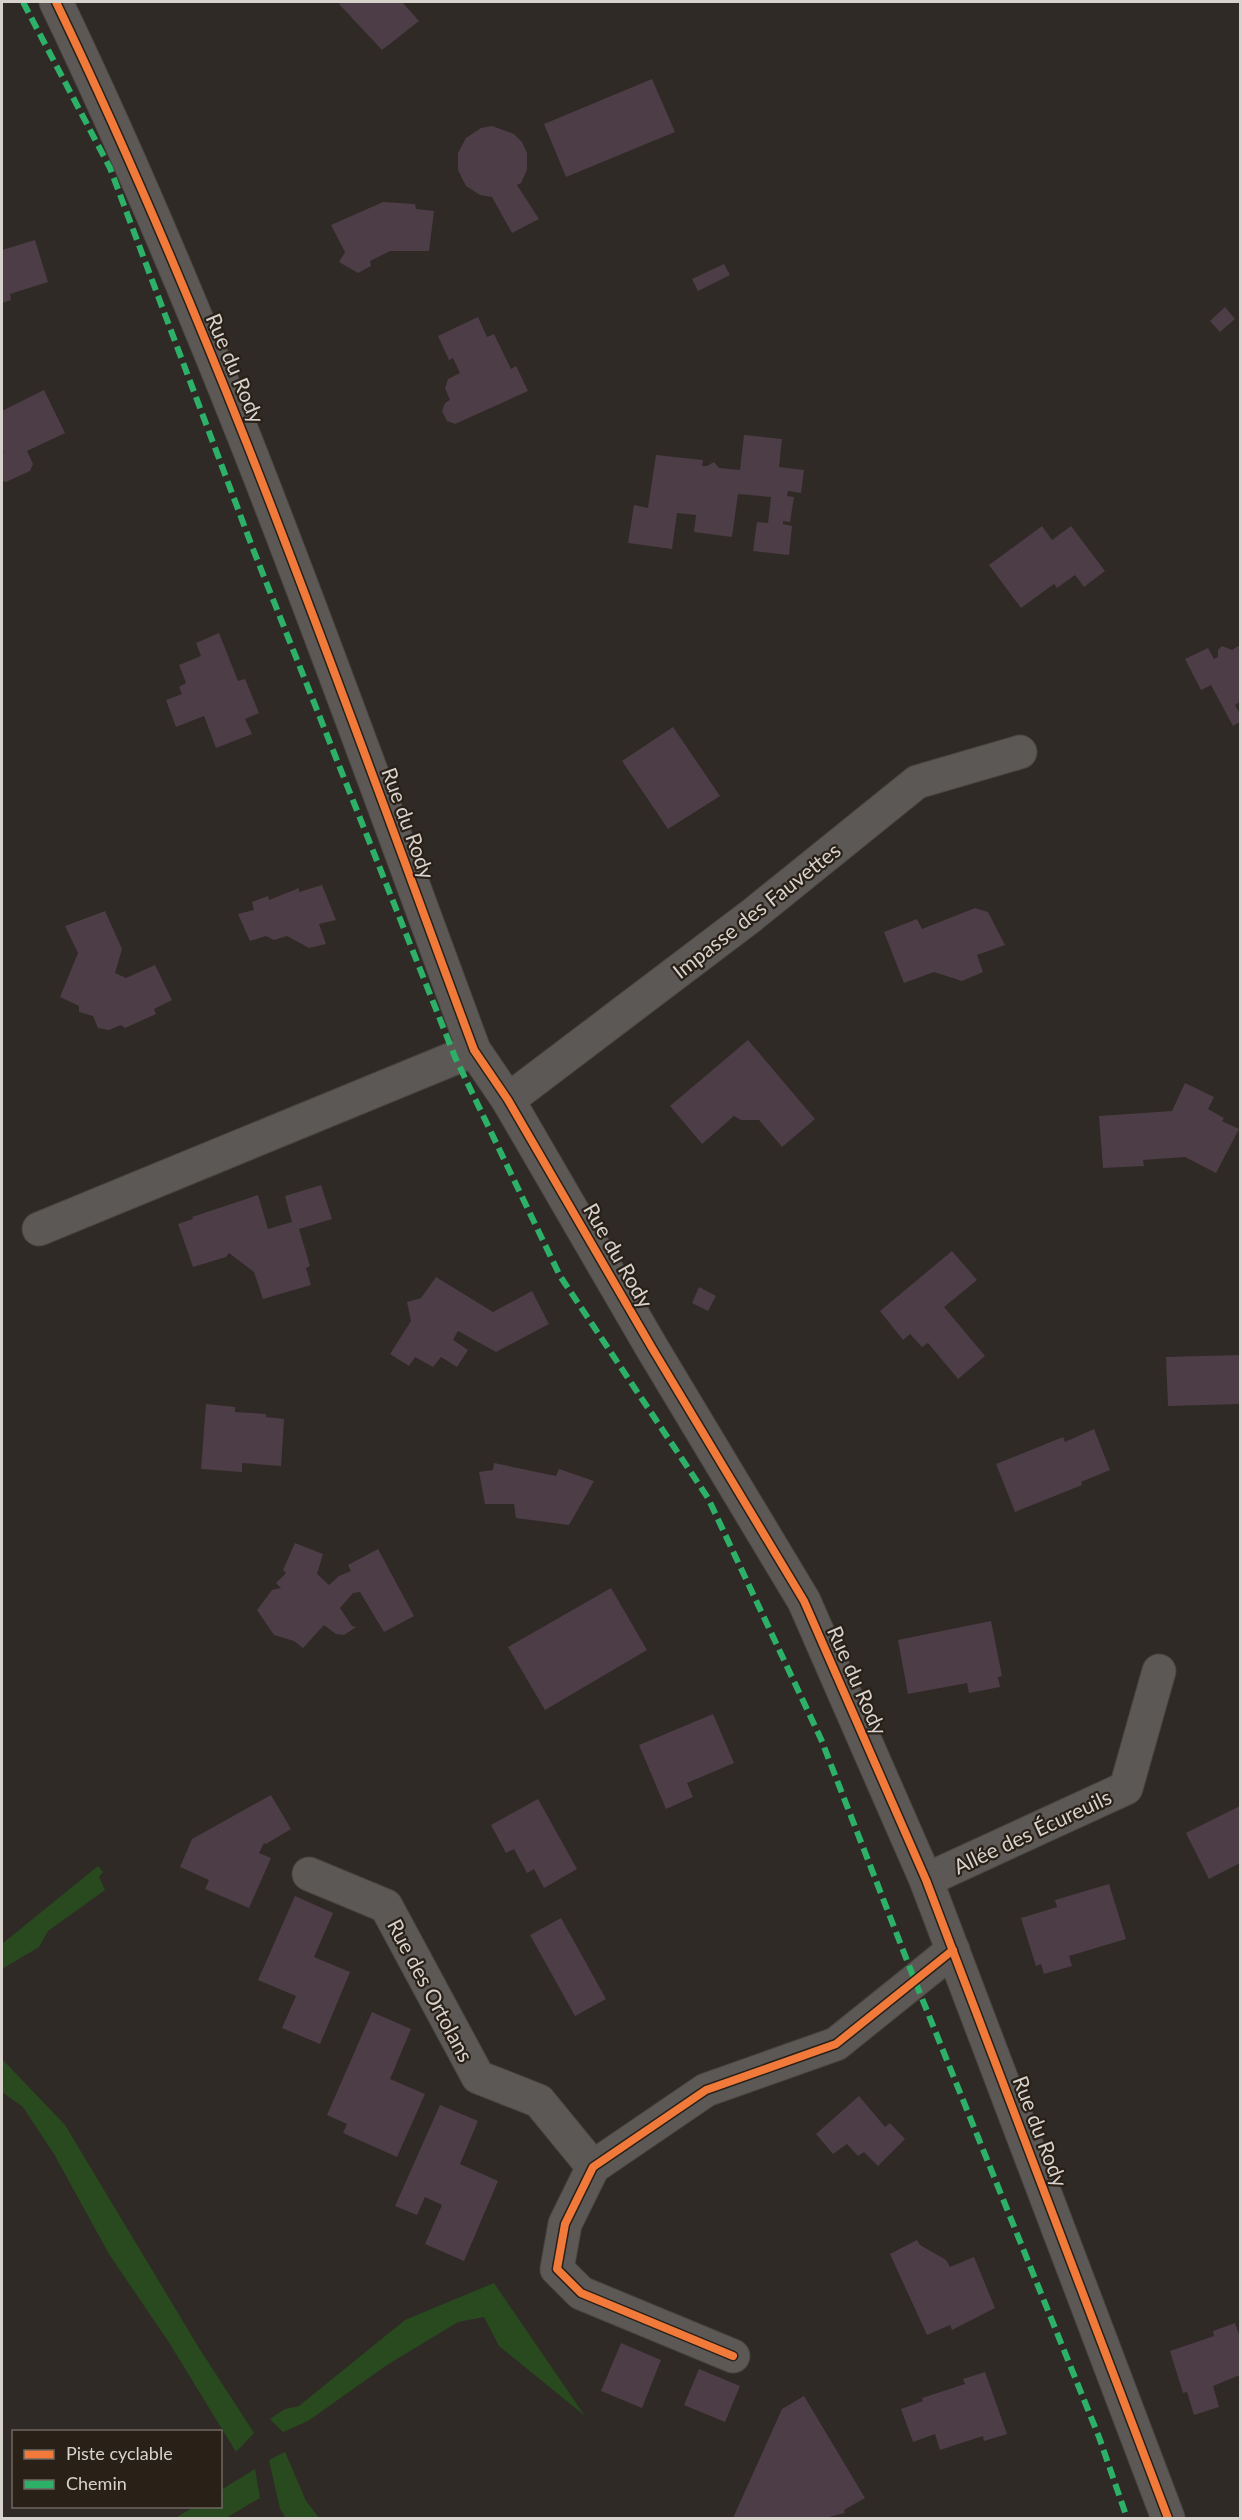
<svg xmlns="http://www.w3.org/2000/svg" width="1242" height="2520" font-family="Lato,sans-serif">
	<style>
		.green { fill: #284a1e }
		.building { fill: #4d3d46 }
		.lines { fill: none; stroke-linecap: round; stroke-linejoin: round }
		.minor-casing { stroke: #494541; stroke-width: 35 }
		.minor { stroke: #5c5855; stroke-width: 33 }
		.quiet { stroke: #2db169; stroke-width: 6; stroke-dasharray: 12 6; stroke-linecap: butt }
		.cycleway-casing { stroke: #292018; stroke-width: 11 }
		.cycleway { stroke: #f17a3a; stroke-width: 8 }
		.labels { text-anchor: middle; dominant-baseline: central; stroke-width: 4.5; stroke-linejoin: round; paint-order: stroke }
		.street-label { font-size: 21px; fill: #d8d2cd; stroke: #292018 }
	</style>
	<rect width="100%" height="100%" fill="#2f2a26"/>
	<!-- green -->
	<g class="green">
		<polygon points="98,1866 103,1872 99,1877 105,1890 48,1931 39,1947 2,1969 2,1944"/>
		<polygon points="2,2059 65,2125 199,2348 254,2433 236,2452 170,2344 109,2254 54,2154 23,2107 2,2092"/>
		<polygon points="494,2283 585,2416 499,2346 484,2317 458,2322 387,2365 308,2421 283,2432 270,2419 285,2409 299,2406 405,2320"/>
		<polygon points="285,2452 306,2501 319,2518 286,2518 280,2509 269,2460"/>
		<polygon points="255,2469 260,2498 226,2518 175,2518 194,2507 220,2506 221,2490"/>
	</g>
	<!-- building -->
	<g class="building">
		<polygon points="343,2 402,2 419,21 382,50 339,4"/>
		<polygon points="652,79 675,132 566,177 544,124"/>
		<polygon points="492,126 514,134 522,142 527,153 527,170 521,183 517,185 539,219 512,233 492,197 480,195 466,186 458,170 458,153 466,138 481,128"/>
		<polygon points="383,202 415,204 416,209 434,211 429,251 390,251 370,261 371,266 358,273 339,262 345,252 331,225"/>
		<polygon points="35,240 48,282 10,294 11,300 2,303 2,250"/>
		<polygon points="724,264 730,275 698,291 692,279"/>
		<polygon points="1225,307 1235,319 1220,332 1210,321"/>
		<polygon points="478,317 487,337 494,334 511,369 516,366 528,391 455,424 447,421 442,411 445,403 450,400 445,388 448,379 460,373 453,358 449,360 438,336"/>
		<polygon points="44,390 65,433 27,451 33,464 30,471 6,482 2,481 2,453 4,452 2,448 2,411"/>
		<polygon points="744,435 782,439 779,467 804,470 801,493 788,491 787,496 794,497 790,522 783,521 783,524 792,526 789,555 753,551 757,522 768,523 771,497 738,494 732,537 694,532 696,515 677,513 672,549 628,543 634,505 648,508 656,455 703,460 702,466 707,466 714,462 719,468 740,470"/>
		<polygon points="1042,526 1052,540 1071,526 1105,571 1084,587 1075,575 1057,588 1054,584 1021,608 989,565"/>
		<polygon points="219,633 238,681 245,679 259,713 245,719 252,734 216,748 204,716 176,727 166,700 182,694 179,687 186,683 179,665 201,656 196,643"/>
		<polygon points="1240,645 1240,702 1235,705 1240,714 1240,722 1233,726 1211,685 1201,690 1185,659 1208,648 1214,659 1218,657 1218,650 1222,646 1232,650"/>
		<polygon points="673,727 720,796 668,829 622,761"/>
		<polygon points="322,885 336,920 319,924 326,944 309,948 287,936 274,940 266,936 250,941 238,914 254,910 252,902 268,896 269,900 299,888 299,892"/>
		<polygon points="975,908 988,912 1005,945 977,955 983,972 962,981 934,972 904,983 884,932 917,919 922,929"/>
		<polygon points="105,911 122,949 115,973 126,978 155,965 172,1000 154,1009 156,1014 125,1028 121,1025 109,1030 98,1028 93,1016 79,1012 79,1006 60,997 78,953 65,926"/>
		<polygon points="748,1040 815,1119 782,1147 759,1120 741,1120 734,1116 702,1144 670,1106"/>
		<polygon points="1185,1083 1214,1097 1208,1109 1224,1118 1222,1121 1239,1129 1216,1173 1185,1157 1143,1160 1144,1166 1103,1168 1099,1116 1172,1111"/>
		<polygon points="321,1185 332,1219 299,1229 310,1266 306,1268 311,1285 263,1299 254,1272 229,1253 226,1257 193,1267 178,1224 193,1219 192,1217 258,1195 268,1229 292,1222 285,1196"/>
		<polygon points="952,1251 977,1280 944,1307 985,1356 958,1379 928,1343 922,1347 910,1334 903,1340 880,1311"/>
		<polygon points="436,1277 493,1312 532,1291 549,1324 496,1352 458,1331 453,1340 468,1350 457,1367 441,1357 433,1367 415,1357 409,1366 390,1354 411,1321 407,1302 421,1298"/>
		<polygon points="699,1287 716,1296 708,1311 692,1303"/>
		<polygon points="1240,1355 1240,1404 1168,1406 1166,1357"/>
		<polygon points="206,1404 235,1407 235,1412 266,1414 266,1417 284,1419 281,1466 242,1463 242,1472 201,1469"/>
		<polygon points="1094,1429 1110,1470 1081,1482 1082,1485 1015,1512 996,1464 1063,1437 1065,1442"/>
		<polygon points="494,1463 556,1476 559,1469 594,1481 569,1525 516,1518 514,1504 485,1504 479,1472 493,1470"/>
		<polygon points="295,1543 323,1554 317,1574 329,1585 339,1576 351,1571 348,1565 378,1549 414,1616 384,1632 360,1592 353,1593 340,1608 352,1626 356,1627 344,1635 336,1634 324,1625 303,1648 294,1641 274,1635 257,1610 272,1590 281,1588 276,1583 286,1573 283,1570"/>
		<polygon points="611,1588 647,1650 545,1710 508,1647"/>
		<polygon points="991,1621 1002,1676 998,1677 1000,1687 969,1693 967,1683 908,1694 898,1640"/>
		<polygon points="713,1714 734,1763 687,1783 693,1797 666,1809 639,1745"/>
		<polygon points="271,1795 291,1829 266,1844 264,1843 259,1853 271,1858 249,1908 205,1889 209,1880 180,1867 192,1839"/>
		<polygon points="538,1799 577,1869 544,1888 534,1869 527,1873 514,1849 506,1853 491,1825"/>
		<polygon points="1240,1806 1240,1863 1209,1879 1186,1833"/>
		<polygon points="1109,1884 1126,1939 1069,1956 1072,1966 1044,1974 1041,1964 1036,1966 1021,1918 1057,1907 1055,1900"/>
		<polygon points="295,1896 333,1913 314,1957 350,1972 320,2044 282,2028 296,1996 258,1980"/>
		<polygon points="561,1918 606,1999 575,2016 530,1935"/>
		<polygon points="372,2012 411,2029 390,2079 425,2094 397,2157 343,2133 347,2124 327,2115"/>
		<polygon points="859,2096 885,2127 890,2123 905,2139 878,2166 864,2152 858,2156 847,2144 833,2154 816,2134"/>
		<polygon points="440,2105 478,2121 460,2164 498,2181 464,2261 425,2244 442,2205 425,2197 417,2215 395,2206"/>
		<polygon points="917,2240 920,2245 946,2260 950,2267 974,2257 995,2308 952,2330 950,2325 927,2335 890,2254"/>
		<polygon points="1235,2323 1240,2337 1240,2375 1213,2386 1219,2407 1194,2415 1187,2392 1183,2393 1170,2351 1214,2336 1213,2331"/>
		<polygon points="621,2343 661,2360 642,2408 601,2391"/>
		<polygon points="699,2369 740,2386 725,2422 684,2405"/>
		<polygon points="985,2372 1007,2434 984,2441 983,2436 940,2450 935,2434 913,2442 901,2409 923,2401 922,2398 965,2384 963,2379"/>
		<polygon points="804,2396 865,2498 844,2510 845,2513 825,2518 733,2518 782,2409"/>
	</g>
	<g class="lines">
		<!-- minor casing -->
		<g class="minor-casing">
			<g id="minor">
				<path d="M56,2C219,341 343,697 474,1050L508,1100L652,1348L804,1601L926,1880L1168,2518"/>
				<polyline points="508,1100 751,916 917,782 1020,752"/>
				<polyline points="39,1229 474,1050"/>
				<polyline points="309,1874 386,1906 478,2077 539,2101 593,2167"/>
				<polyline points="926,1880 1126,1788 1159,1671"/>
				<polyline points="733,2356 581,2293 557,2269 565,2224 593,2167 706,2090 836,2044 953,1950"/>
			</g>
		</g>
		<!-- minor -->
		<use href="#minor" class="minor"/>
		<!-- quiet -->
		<polyline class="quiet" points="23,2 110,168 253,549 455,1057 560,1276 708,1498 821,1739 915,1981 1099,2437 1127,2518"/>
		<!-- cycleway casing -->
		<g class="cycleway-casing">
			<g id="cycleway">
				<path d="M56,2C219,341 343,697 474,1050L508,1100L652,1348L804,1601L926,1880L1168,2518"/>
				<polyline points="733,2356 581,2293 557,2269 565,2224 593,2167 706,2090 836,2044 953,1950"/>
			</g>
		</g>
		<!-- cycleway -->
		<use href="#cycleway" class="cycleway"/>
	</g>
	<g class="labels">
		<!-- street labels -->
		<g class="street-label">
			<text transform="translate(236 368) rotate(67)">Rue du Rody</text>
			<text transform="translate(409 823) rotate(70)">Rue du Rody</text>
			<text transform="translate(756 910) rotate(-38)">Impasse des Fauvettes</text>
			<text transform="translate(619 1255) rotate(60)">Rue du Rody</text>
			<text transform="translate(858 1680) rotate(66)">Rue du Rody</text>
			<text transform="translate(1032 1831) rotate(-25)">Allée des Écureuils</text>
			<text transform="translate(431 1990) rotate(62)">Rue des Ortolans</text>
			<text transform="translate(1041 2131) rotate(69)">Rue du Rody</text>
		</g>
	</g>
	<!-- border -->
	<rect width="1242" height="2520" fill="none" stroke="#d8d2cd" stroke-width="6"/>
	<!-- legend -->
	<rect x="12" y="2430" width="210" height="78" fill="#292018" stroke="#6f6760" stroke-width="1.5"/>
	<rect x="24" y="2450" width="30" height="9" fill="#f17a3a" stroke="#6f6760" stroke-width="1.5"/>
	<text x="66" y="2460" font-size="18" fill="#d8d2cd">Piste cyclable</text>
	<rect x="24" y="2480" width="30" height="9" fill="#2db169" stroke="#6f6760" stroke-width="1.5"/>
	<text x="66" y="2490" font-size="18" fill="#d8d2cd">Chemin</text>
</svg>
